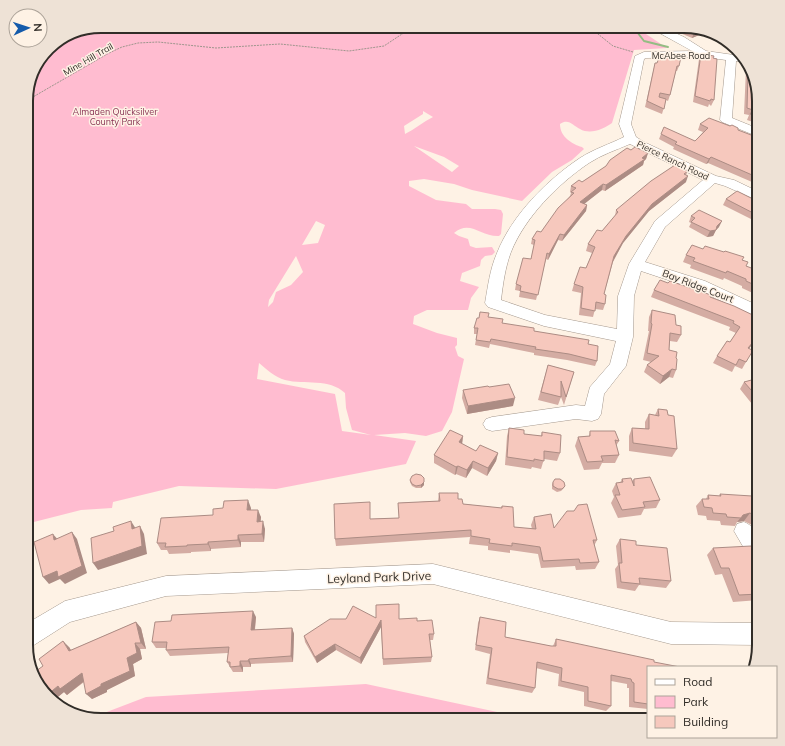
<svg xmlns="http://www.w3.org/2000/svg" width="785" height="746" font-family="Mulish,sans-serif">
	<style>
		.green { fill: #ffbcd0; fill-rule: evenodd }
		.lines { fill: none; stroke-linecap: round; stroke-linejoin: round }
		.stream { stroke: #94bd83; stroke-width: 2 }
		.minor-casing { stroke: #a5998e; stroke-width: 1 }
		.path { stroke: #9d958c; stroke-width: 1; stroke-dasharray: 2 1; stroke-linecap: butt }
		.minor { fill: #fff; fill-rule: evenodd }
		.wall { fill: #d4aca3 }
		.shaded-wall { fill: #ac8c84 }
		.building { fill: #f6c8bd; stroke: #ac8c84 }
		.labels { text-anchor: middle; dominant-baseline: central; stroke-width: 3; stroke-linejoin: round; paint-order: stroke }
		.far-street-label { font-size: 9px; fill: #312d28; stroke: #fef2e5 }
		.far-park-label { font-size: 9px; fill: #883354; stroke: #fef2e5 }
		.street-label { font-size: 10px; fill: #312d28; stroke: #fef2e5 }
		.near-street-label { font-size: 12px; fill: #312d28; stroke: #fef2e5 }
		.rim { fill: none; stroke: #312d28; stroke-width: 2 }
	</style>
	<rect width="100%" height="100%" fill="#fef2e5"/>
	<g class="green">
		<path d="M101,26h533l33,22 -33,2 -22,73c-8,6 -22,12 -32,6 -7,-3 -11,-11 -20,-5 0,13 12,20 22,23l2,2 -12,11 -20,12 -30,29 -50,-11 -18,-6 -30,-5 -15,2v5l27,14 30,4 6,5h23l6,1 2,4 -2,20 -2,2c-18,1 -29,-17 -45,-3l5,3 9,3 2,7 6,2 16,-1 3,5 -3,3 -7,1 -4,4 -1,6 -18,7 -2,8 19,6 -8,11 -3,12h-41l-13,6 -1,8 24,9 20,5v7l-2,2 3,9 6,3 -12,53 -10,19 -16,5 -21,-3 -31,2 42,6 -10,23 -130,25 -97,-3 -66,16 -1,6 -31,2 -55,14v-428l8,-28 17,-23zM423,111l10,6c-10,5 -18,12 -28,17l-1,-8 19,-12zM414,146l30,11 15,9 -7,6zM316,221l9,4 -7,18 -16,2zM296,256l7,16 -12,13 -15,7 -3,10 -5,5 1,-7zM259,363c7,6 16,14 26,17 20,5 44,-2 60,13l1,15 6,22 19,5 -29,-4 -7,-37 -78,-15z"/>
		<polygon points="366,684 535,720 101,720 91,718 146,697"/>
	</g>
	<g class="lines">
		<polyline class="stream" points="629,26 634,28 644,41 668,47"/>
		<g class="minor-casing">
			<g id="minor">
				<path d="M647,26h13l24,11 22,14 35,5 2,6 -7,-1 -4,57 27,11v8l-37,-15 -2,-2 6,-60 -22,-3 -58,1 -2,1 -13,65 5,13 8,5 72,34 18,4 25,12v9l-34,-15 -10,-3 -50,44 -20,35 60,19 54,25v12l-64,-29 -54,-18 -7,25 -1,41 -7,29 -22,28 -3,20 -3,5 -6,2 -16,-2 -84,12 -6,-2 -3,-5 3,-5 6,-2 84,-12 9,1 5,-19 20,-23 6,-23 -72,-15 -56,-19 -3,-4c3,-17 5,-34 12,-50 15,-38 50,-73 83,-95 14,-9 30,-14 44,-21l-5,-13 16,-68 9,-4 48,-1zM630,144l73,36 -48,41 -26,43 -11,32 -1,33 -72,-14 -44,-15c2,-16 4,-32 10,-48 14,-35 47,-68 78,-89 12,-8 27,-13 41,-19z"/>
				<path d="M744,522c18,7 15,26 15,43l-7,-3 -18,-31 3,-7z"/>
				<polygon points="433,564 671,622 759,623 759,645 671,644 433,584 166,596 70,622 34,645 26,648 26,624 65,601 166,576"/>
			</g>
		</g>
		<g class="path">
			<polyline points="588,26 613,46 633,52"/>
			<polyline points="26,101 109,53 122,47 138,43 158,42 216,48 280,44 349,51 384,46 402,34 416,29 418,26"/>
		</g>
		<use href="#minor" class="minor"/>
	</g>
	<g class="wall">
		<polygon points="682,28 704,33 692,38 680,33"/>
		<polygon points="663,54 679,66 677,71 676,71 670,95 668,101 666,100 662,114 645,107 655,63 657,63 659,58 662,58"/>
		<polygon points="701,54 714,100 711,106 709,104 708,107 693,102 699,59"/>
		<polygon points="746,69 759,96 759,124 747,120 749,115 744,114"/>
		<polygon points="700,124 738,130 759,138 759,185 708,163 706,164 673,149 674,147 659,139 661,134 695,141 703,132 698,130"/>
		<polygon points="631,150 648,153 646,159 644,161 643,165 605,191 602,190 584,204 587,205 586,211 562,241 558,240 548,260 546,259 536,300 519,297 520,291 515,290 516,284 531,259 534,245 531,244 532,239 541,232 570,196 571,193 570,192 571,186 582,182"/>
		<polygon points="688,171 686,175 686,182 649,211 623,243 613,262 604,294 605,304 603,310 595,309 593,317 579,315 581,293 572,291 574,284 586,268 592,253 586,251 588,244 602,231 615,216 616,210"/>
		<polygon points="726,199 759,202 759,223 723,205"/>
		<polygon points="691,216 719,227 716,230 713,236 707,237 689,227 691,223 689,222"/>
		<polygon points="703,249 742,260 746,266 759,271 759,296 742,288 742,286 724,278 723,280 690,268 691,265 683,262 686,255"/>
		<polygon points="668,283 710,297 759,322 759,336 749,348 746,362 742,369 735,366 732,372 713,363 717,356 730,342 736,333 729,330 730,327 651,297 654,290"/>
		<polygon points="652,310 676,325 681,335 677,342 670,341 669,350 676,358 676,370 673,378 669,377 660,384 644,372 647,365 651,362 643,360 649,331 648,331 649,317"/>
		<polygon points="489,317 502,323 588,344 597,361 595,366 567,360 534,355 534,353 490,344 489,348 475,345 477,334 474,334 474,328 479,318"/>
		<polygon points="548,365 574,372 564,405 561,397 558,405 538,400"/>
		<polygon points="759,378 759,413 755,411 756,409 740,389 744,382"/>
		<polygon points="489,387 513,406 467,414 462,398 463,390"/>
		<polygon points="658,409 668,415 677,449 672,457 629,451 629,436 632,428 645,429 645,422 649,414 655,415"/>
		<polygon points="509,428 524,434 541,436 542,432 560,453 557,461 544,459 541,469 532,467 531,469 505,465 507,436"/>
		<polygon points="590,431 619,441 616,446 619,455 615,463 602,463 599,469 584,470 575,446 578,437 589,436"/>
		<polygon points="463,436 462,444 476,451 498,453 496,461 487,476 472,468 466,478 456,474 455,475 434,463 434,455"/>
		<polygon points="622,479 632,481 634,479 660,500 656,508 644,509 641,515 618,518 611,503 614,497 612,491 616,483 620,483"/>
		<polygon points="410,480 424,485 421,488 416,488 412,486 410,482"/>
		<polygon points="553,482 565,486 564,488 561,491 557,492 552,489 552,484"/>
		<polygon points="439,493 458,499 463,504 501,508 502,506 514,527 532,529 531,525 534,517 554,528 597,540 594,546 599,562 595,569 576,570 575,566 541,568 538,554 510,550 510,553 488,550 488,546 469,544 470,537 336,546 335,539 370,519 399,518 398,503 438,501"/>
		<polygon points="720,494 758,518 752,525 744,521 737,522 735,526 721,525 720,521 707,520 706,516 698,515 696,506 702,499 706,499 708,495 719,496"/>
		<polygon points="223,508 251,508 251,510 261,517 260,522 265,529 264,542 241,542 241,547 211,549 211,551 191,552 191,553 169,554 167,550 161,550 157,543 213,515"/>
		<polygon points="620,539 636,545 671,581 666,588 639,585 635,591 617,588 615,569 618,565 616,546"/>
		<polygon points="713,548 759,557 759,600 733,602 722,574 715,575 707,555"/>
		<polygon points="256,617 255,630 292,628 294,634 293,662 251,664 251,667 243,667 243,672 233,672 227,662 228,653 170,656 166,650 166,648 156,648 152,642"/>
		<polygon points="480,617 505,637 551,646 553,646 556,639 648,667 648,709 629,707 629,688 627,688 627,684 611,681 611,706 606,711 584,706 584,692 558,686 559,674 536,668 535,688 532,693 486,684 490,654 475,650 478,623"/>
		<polygon points="346,619 399,619 417,621 434,634 433,640 430,640 432,657 431,662 383,665 381,627 361,664 336,650 317,663 305,642 304,636"/>
		<polygon points="136,622 141,628 146,649 140,649 142,659 133,664 135,676 107,690 107,692 92,699 84,682 67,695 64,692 53,701 48,698 69,647 71,650"/>
	</g>
	<g class="shaded-wall">
		<polygon points="699,31 704,33 692,38 694,33"/>
		<polygon points="648,153 646,159 644,161 643,165 605,191 606,185"/>
		<polygon points="711,157 708,163 706,164 709,159"/>
		<polygon points="688,176 686,182 649,211 623,243 612,263 614,256 626,236 652,204"/>
		<polygon points="603,184 602,190 579,208 580,202"/>
		<polygon points="587,205 586,211 562,241 564,235"/>
		<polygon points="722,221 719,227 716,230 713,236 707,237 710,231"/>
		<polygon points="560,234 558,240 548,260 549,254"/>
		<polygon points="759,335 759,336 744,355 748,348"/>
		<polygon points="672,369 669,377 660,384 663,376"/>
		<polygon points="515,398 513,406 467,414 468,406"/>
		<polygon points="463,436 462,444 459,442"/>
		<polygon points="498,453 496,461 487,476 488,468"/>
		<polygon points="473,461 472,468 466,478 467,470"/>
		<polygon points="458,466 456,474 455,475 456,467"/>
		<polygon points="424,482 424,485 421,488 421,485"/>
		<polygon points="248,500 251,508 250,517 247,510"/>
		<polygon points="258,510 261,517 260,529 257,522"/>
		<polygon points="750,513 744,521 737,522 743,515"/>
		<polygon points="131,521 136,529 132,529"/>
		<polygon points="263,521 265,529 264,542 262,534"/>
		<polygon points="140,526 144,534 147,554 98,570 93,563"/>
		<polygon points="72,532 77,539 87,573 65,584 60,579 49,584 43,577"/>
		<polygon points="53,534 59,541 54,540"/>
		<polygon points="238,535 241,542 241,547 238,540"/>
		<polygon points="208,542 211,549 211,551 208,544"/>
		<polygon points="253,611 256,617 254,636 251,630"/>
		<polygon points="381,620 381,627 361,664 360,658"/>
		<polygon points="136,622 141,628 146,649 141,643"/>
		<polygon points="292,628 294,634 293,662 291,656"/>
		<polygon points="63,641 69,647 75,657 69,651"/>
		<polygon points="135,643 140,649 142,659 133,664 135,676 107,690 107,692 92,699 86,694 101,684 127,658"/>
		<polygon points="335,644 336,650 317,663 315,657"/>
		<polygon points="249,659 251,664 251,667 248,661"/>
		<polygon points="240,661 243,667 243,672 240,666"/>
		<polygon points="82,673 88,678 67,695 64,692 53,701 48,698 47,695 58,686"/>
	</g>
	<g class="building">
		<polygon points="686,26 689,26 699,31 694,33 682,28"/>
		<polygon points="663,54 681,57 679,66 677,66 670,95 660,93 659,97 666,99 664,109 647,101 655,63 657,63 659,58 662,59"/>
		<polygon points="701,54 714,56 713,58 717,59 714,100 711,99 710,101 695,96"/>
		<polygon points="748,72 759,96 759,118 750,114 753,110 747,108"/>
		<polygon points="709,118 730,126 732,125 738,128 738,130 759,138 759,178 711,157 709,159 675,144 677,142 661,134 664,127 695,141 708,128 700,124"/>
		<polygon points="635,147 648,153 642,158 645,159 606,185 603,184 580,202 587,205 564,235 560,234 549,254 547,253 538,295 520,291 521,286 516,284 523,258 531,259 535,240 532,239 537,231 541,232 558,208 574,193 571,192 576,188 571,186 579,180 582,182 606,166 610,160 627,148 631,150"/>
		<polygon points="675,165 688,171 684,174 688,176 652,204 626,236 614,256 604,294 606,295 605,304 596,302 595,311 581,308 583,287 574,284 580,267 586,268 595,247 588,244 597,230 602,231 618,212 616,210 651,181"/>
		<polygon points="737,191 759,202 759,216 726,199"/>
		<polygon points="699,210 722,221 717,226 716,230 710,231 691,222 695,218 691,216"/>
		<polygon points="692,245 703,249 705,246 724,252 725,251 744,257 742,260 748,262 746,266 759,271 759,287 746,281 746,279 727,271 726,273 693,261 695,258 686,255"/>
		<polygon points="660,280 668,283 670,281 711,295 710,297 734,306 759,318 757,321 759,322 759,335 748,348 752,350 752,352 746,362 739,359 736,365 717,356 727,341 730,342 740,327 733,323 734,321 654,290"/>
		<polygon points="652,310 675,315 676,325 681,326 681,335 670,333 669,350 677,352 676,358 677,359 676,370 672,369 663,376 647,365 659,356 647,353 652,324 651,323"/>
		<polygon points="480,312 489,313 488,317 503,319 502,323 534,328 534,331 589,340 588,344 598,346 597,361 569,354 535,349 536,347 491,339 490,342 476,340 478,328 474,328 477,318 479,318"/>
		<polygon points="548,365 574,372 566,397 561,381 561,397 541,392"/>
		<polygon points="759,378 759,399 744,382"/>
		<polygon points="509,384 515,398 468,406 463,390 488,386 489,387"/>
		<polygon points="658,409 667,410 668,415 674,416 677,449 633,443 632,428 649,429 649,414 659,416"/>
		<polygon points="509,428 524,430 524,434 542,436 542,432 561,435 560,453 544,451 544,461 534,459 534,461 507,457"/>
		<polygon points="450,430 463,436 459,442 476,451 480,445 498,453 488,468 473,461 467,470 458,466 456,467 434,455"/>
		<polygon points="590,431 615,431 619,441 615,440 619,455 601,456 603,461 587,462 578,437 590,436"/>
		<polygon points="416,474 421,475 424,478 424,482 421,485 416,486 412,484 410,480 412,476"/>
		<polygon points="650,477 660,500 643,502 645,507 622,510 615,495 620,495 616,483 623,482 622,479 631,478 634,486 634,479"/>
		<polygon points="555,479 560,479 564,482 565,486 562,489 558,489 553,486 553,482"/>
		<polygon points="439,493 458,493 458,499 462,499 463,504 502,508 502,506 513,507 514,527 536,529 534,517 551,514 554,528 567,511 574,511 578,505 587,504 597,540 593,540 599,562 580,563 579,559 543,561 540,547 512,543 512,546 489,543 490,539 471,536 471,530 335,539 334,504 370,502 370,519 399,518 398,503 440,501"/>
		<polygon points="720,494 752,496 758,518 750,513 743,515 741,518 727,517 726,514 713,513 712,508 704,507 702,499 709,499 708,495 721,496"/>
		<polygon points="248,500 247,510 258,510 257,522 263,521 262,534 238,535 238,540 208,542 208,544 187,545 187,546 165,547 166,543 157,543 161,518 213,515 213,509 223,508 224,501"/>
		<polygon points="131,521 132,529 140,526 142,546 93,563 91,538 114,531 113,527"/>
		<polygon points="72,532 82,566 58,577 57,571 43,577 34,542 53,534 54,540"/>
		<polygon points="620,539 636,541 636,545 667,548 671,581 639,578 640,584 621,582 619,563 622,563"/>
		<polygon points="751,546 757,556 759,557 759,594 739,595 729,568 721,568 713,548"/>
		<polygon points="399,604 399,619 417,618 417,621 432,620 434,634 429,634 432,657 383,659 381,620 360,658 335,644 315,657 304,636 330,619 346,619 353,606 376,618 376,605"/>
		<polygon points="253,611 251,630 292,628 291,656 249,659 248,661 240,661 240,666 230,667 230,662 227,662 229,647 166,650 167,642 152,642 155,622 171,621 172,615"/>
		<polygon points="480,617 506,622 505,637 551,646 556,646 556,639 654,660 654,662 680,667 648,667 648,704 634,702 634,683 632,682 631,679 611,675 611,706 588,701 588,687 561,681 562,668 537,662 535,688 488,678 492,648 476,645"/>
		<polygon points="136,622 141,643 135,643 137,653 127,658 130,671 101,684 101,686 86,694 82,673 60,689 58,686 47,695 36,671 43,666 39,659 63,641 69,651"/>
	</g>
	<g class="labels">
		<g class="far-street-label">
			<text x="681" y="55">McAbee Road</text>
			<text transform="translate(88 59) rotate(-30)">Mine Hill Trail</text>
			<text transform="translate(673 160) rotate(26)">Pierce Ranch Road</text>
		</g>
		<g class="far-park-label">
			<text x="115" y="111">Almaden Quicksilver<tspan x="115" dy="10">County Park</tspan></text>
		</g>
		<g class="street-label">
			<text transform="translate(698 286) rotate(21)">Bay Ridge Court</text>
		</g>
		<g class="near-street-label">
			<text transform="translate(379 577) rotate(-2)">Leyland Park Drive</text>
		</g>
	</g>
	<path d="M0 0H785V746H0ZM101 33H684A68 68 0 0 1 752 101V645A68 68 0 0 1 684 713H101A68 68 0 0 1 33 645V101A68 68 0 0 1 101 33Z" fill="#eee2d6" fill-rule="evenodd"/>
	<path class="rim" d="M101 33H684A68 68 0 0 1 752 101V645A68 68 0 0 1 684 713H101A68 68 0 0 1 33 645V101A68 68 0 0 1 101 33Z"/>
	<rect x="647" y="666" width="130" height="72" fill="#fef2e5" stroke="#aca399"/>
	<rect x="655" y="679" width="20" height="6" fill="#ffffff" stroke="#aca399"/>
	<text x="683" y="686" font-size="12" fill="#312d28">Road</text>
	<rect x="655" y="696" width="20" height="12" fill="#ffbcd0" stroke="#aca399"/>
	<text x="683" y="706" font-size="12" fill="#312d28">Park</text>
	<rect x="655" y="716" width="20" height="12" fill="#f6c8bd" stroke="#aca399"/>
	<text x="683" y="726" font-size="12" fill="#312d28">Building</text>
	<g transform="translate(28 28) rotate(87)"><circle r="19" fill="#fef2e5" stroke="#aca399"/>
	<path d="M0-3L7 15L0 10L-7 15Z" fill="#155bab"/>
	<text y="-6" font-size="11" font-weight="bold" text-anchor="middle" fill="#312d28">N</text>
	</g>
</svg>
